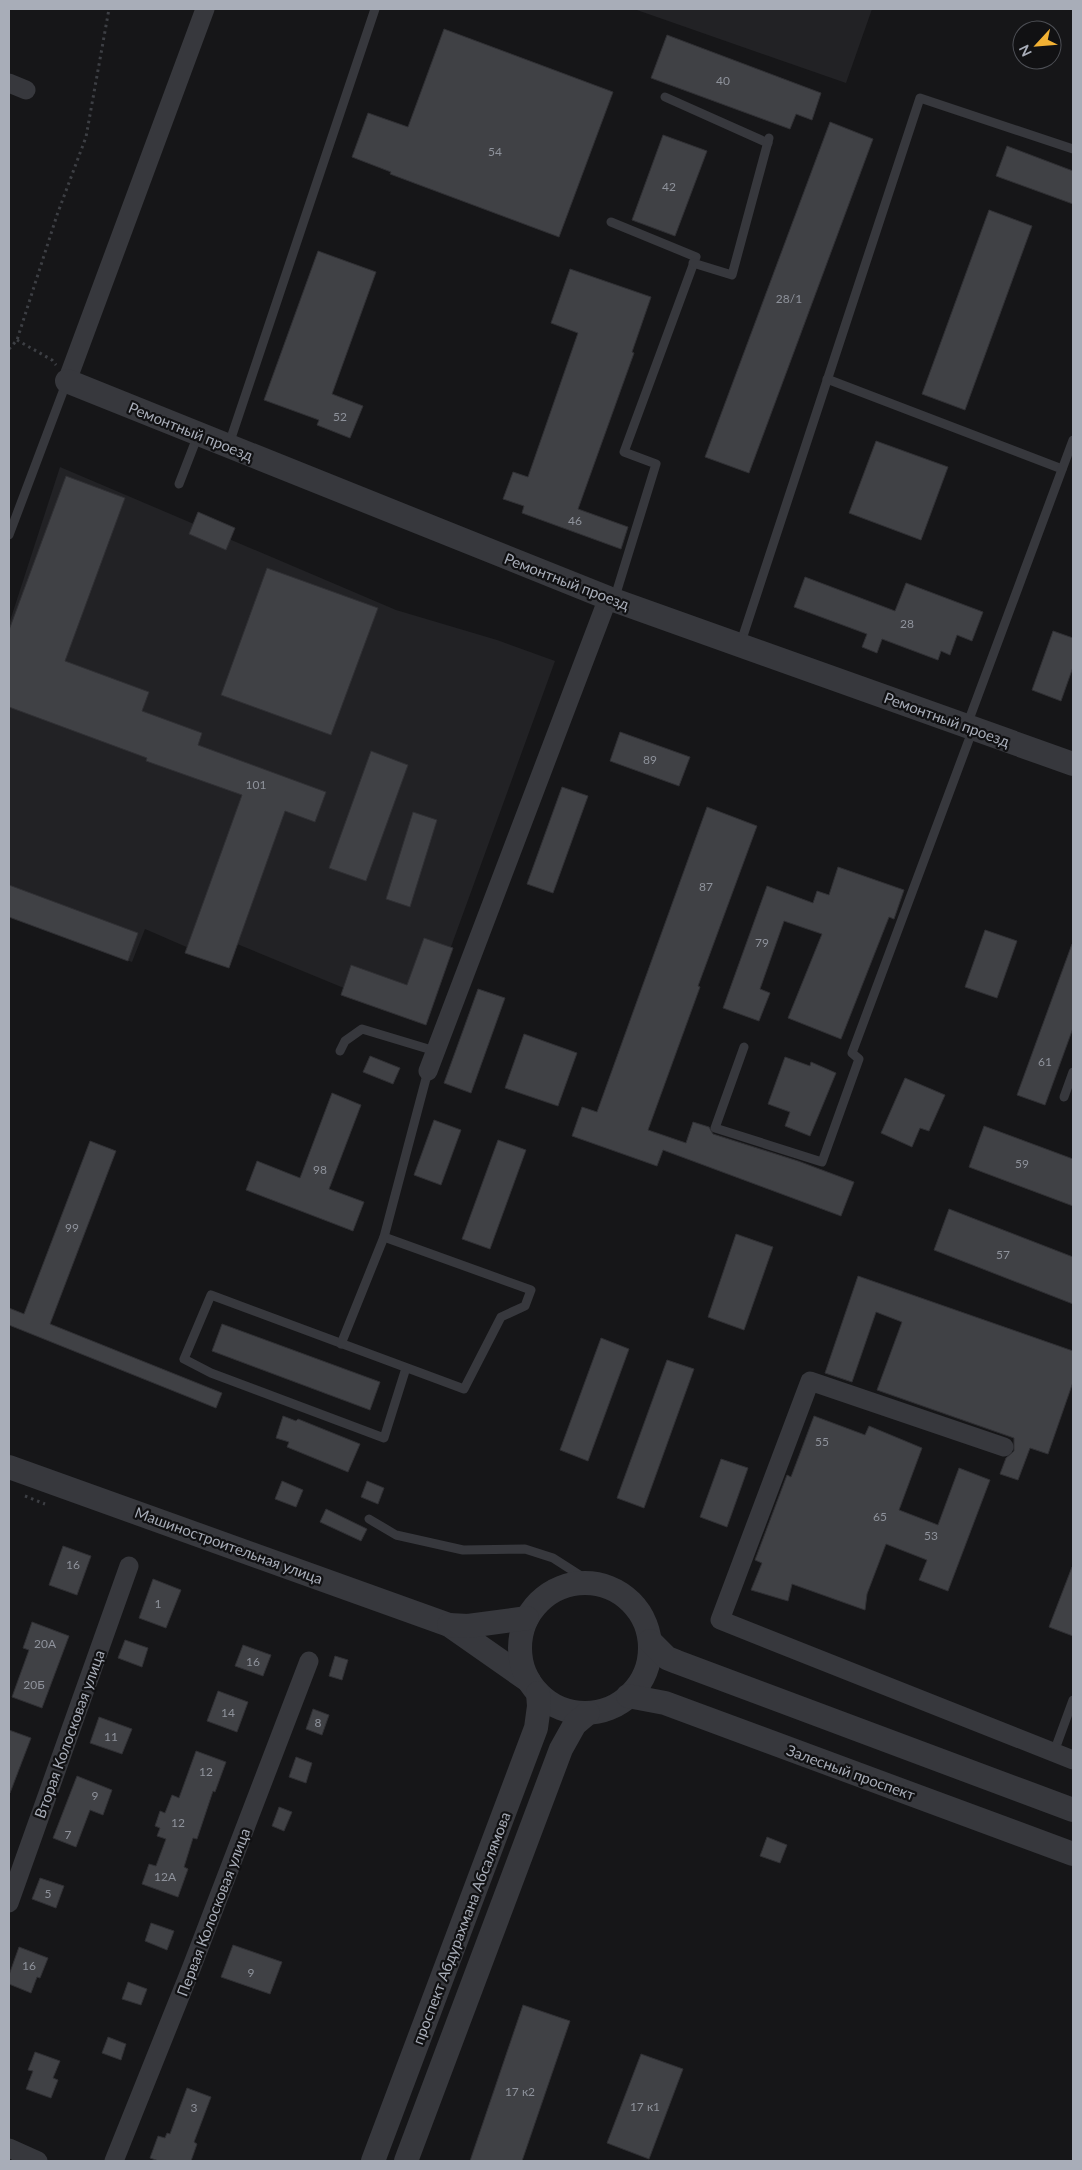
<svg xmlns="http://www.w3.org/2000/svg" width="1082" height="2170" font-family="Lato,sans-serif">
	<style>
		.built { fill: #222225 }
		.building { fill: #404145; stroke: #303034 }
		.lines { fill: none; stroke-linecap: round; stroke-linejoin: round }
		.path { stroke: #3d3f44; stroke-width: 3; stroke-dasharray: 2.5 4; stroke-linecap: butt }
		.service { stroke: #37383d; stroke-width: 9 }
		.minor { stroke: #37383d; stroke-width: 19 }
		.tertiary { stroke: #37383d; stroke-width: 24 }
		.labels { text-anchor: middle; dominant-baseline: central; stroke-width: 4.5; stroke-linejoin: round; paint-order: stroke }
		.number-label { font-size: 12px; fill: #8e929b }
		.street-label { font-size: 15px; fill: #a8adb8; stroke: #111113 }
	</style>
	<rect width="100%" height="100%" fill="#161618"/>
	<g class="built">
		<polygon points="634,9 872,9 846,83"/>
		<polygon points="60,467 396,610 497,640 555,661 424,1021 237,944 228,965 145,929 132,962 9,914 9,624"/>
	</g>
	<g class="building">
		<polygon points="444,29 613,92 559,237 390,174 391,172 352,157 368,113 408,127"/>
		<polygon points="667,35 821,93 812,120 796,114 790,129 651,78"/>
		<polygon points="830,122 873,139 749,473 705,457"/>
		<polygon points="663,135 707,151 675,236 632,220"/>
		<polygon points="1007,146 1073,171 1073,204 996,176"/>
		<polygon points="989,210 1032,226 965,410 922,394"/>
		<polygon points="318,251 376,272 332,394 363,406 350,438 317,425 319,420 264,400"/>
		<polygon points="570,269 651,297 632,352 634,353 578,509 628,527 621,549 522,513 524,506 503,499 513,472 528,477 578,333 551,323"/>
		<polygon points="876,441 948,467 921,540 849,513"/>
		<polygon points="66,476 125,498 65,661 149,692 142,711 202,733 198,745 326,792 315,822 285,811 229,968 185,953 242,795 146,761 147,758 9,707 9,630"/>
		<polygon points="198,512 235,528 226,550 189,534"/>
		<polygon points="267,568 378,608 331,735 221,695"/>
		<polygon points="805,577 895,611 906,583 983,612 972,641 957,635 950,655 941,651 938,660 882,639 877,653 862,647 867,634 794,607"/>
		<polygon points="1053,631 1073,638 1073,667 1061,701 1032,690"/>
		<polygon points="620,732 690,757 679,786 610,761"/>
		<polygon points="371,751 408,765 366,881 329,868"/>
		<polygon points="562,787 588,796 553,893 527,884"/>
		<polygon points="707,807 757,826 698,986 700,987 648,1130 686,1143 693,1122 709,1127 713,1134 798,1161 854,1182 841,1216 663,1150 657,1166 572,1136 582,1107 597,1112"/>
		<polygon points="413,812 437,820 410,907 386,899"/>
		<polygon points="838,867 904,890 894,919 889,917 841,1039 788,1018 822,934 784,921 760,989 770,993 759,1021 723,1008 767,886 813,903 817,891 829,895"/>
		<polygon points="9,885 138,933 128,961 9,917"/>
		<polygon points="985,930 1017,941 997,998 965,987"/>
		<polygon points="424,938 453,948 426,1025 341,995 351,965 407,985"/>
		<polygon points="1072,944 1073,945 1073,1028 1045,1105 1017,1095"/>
		<polygon points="478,989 505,998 471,1093 444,1083"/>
		<polygon points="524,1034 577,1053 558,1106 505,1088"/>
		<polygon points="370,1056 400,1068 393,1084 363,1072"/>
		<polygon points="785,1057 810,1066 811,1062 836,1073 810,1136 785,1126 790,1112 768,1104"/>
		<polygon points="905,1078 945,1095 929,1131 920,1128 912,1147 881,1133"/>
		<polygon points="332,1093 361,1105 329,1189 364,1202 353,1231 246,1190 257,1161 300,1178"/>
		<polygon points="434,1120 461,1130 441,1185 414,1175"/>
		<polygon points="984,1126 1073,1159 1073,1206 969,1167"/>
		<polygon points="498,1140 526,1150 490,1249 462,1239"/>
		<polygon points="90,1141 116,1151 50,1324 222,1393 216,1408 9,1325 9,1308 24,1314"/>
		<polygon points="949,1209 1073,1257 1073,1304 934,1250"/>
		<polygon points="736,1234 773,1247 744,1330 708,1317"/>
		<polygon points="858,1276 1073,1351 1073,1382 1048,1454 1030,1448 1018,1480 1000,1474 1006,1458 1014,1451 1014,1438 877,1390 902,1322 876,1312 852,1382 825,1373"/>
		<polygon points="222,1324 380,1382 370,1410 212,1351"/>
		<polygon points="601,1338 629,1349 588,1461 560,1450"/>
		<polygon points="667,1360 694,1369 644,1508 617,1498"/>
		<polygon points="283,1416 296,1421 298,1419 360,1444 348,1472 287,1447 289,1442 276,1438"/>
		<polygon points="814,1416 865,1435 869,1426 922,1448 899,1510 938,1525 959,1468 990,1480 948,1591 919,1580 927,1560 886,1544 867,1594 865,1610 792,1584 788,1601 751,1590 762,1563 755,1560 787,1475 791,1477"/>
		<polygon points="721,1459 748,1468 727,1527 700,1517"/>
		<polygon points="282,1481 303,1490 296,1507 275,1499"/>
		<polygon points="367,1481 384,1488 378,1504 361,1497"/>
		<polygon points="326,1509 367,1529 361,1541 320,1522"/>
		<polygon points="63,1546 91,1556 77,1595 49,1585"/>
		<polygon points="1072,1567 1073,1567 1073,1636 1049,1627"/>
		<polygon points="153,1579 181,1590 166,1628 139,1618"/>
		<polygon points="32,1622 69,1636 42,1708 12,1697 29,1650 23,1648"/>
		<polygon points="125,1640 148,1648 142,1667 118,1658"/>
		<polygon points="243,1645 271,1655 263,1676 235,1666"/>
		<polygon points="335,1656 348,1660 342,1680 329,1676"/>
		<polygon points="218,1691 248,1702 237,1732 207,1721"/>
		<polygon points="313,1709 329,1715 322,1735 306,1729"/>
		<polygon points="99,1717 132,1729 122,1754 90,1743"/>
		<polygon points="9,1730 31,1738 10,1793 9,1793"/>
		<polygon points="196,1751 226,1762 215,1792 213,1791 197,1839 193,1838 184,1867 188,1869 178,1897 142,1884 149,1864 156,1866 166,1839 157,1836 160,1828 155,1826 160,1811 165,1813 172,1795 179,1798"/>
		<polygon points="296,1757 312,1763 306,1783 289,1777"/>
		<polygon points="77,1776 112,1790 103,1815 90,1810 76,1847 53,1838"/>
		<polygon points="279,1807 292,1812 284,1831 272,1826"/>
		<polygon points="767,1837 787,1845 780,1863 760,1856"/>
		<polygon points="40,1878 64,1886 56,1908 32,1899"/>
		<polygon points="151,1923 174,1931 167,1950 145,1941"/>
		<polygon points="233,1945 282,1962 270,1994 221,1977"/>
		<polygon points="19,1947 48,1958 40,1978 37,1977 31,1993 9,1984 9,1975"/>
		<polygon points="128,1982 147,1989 141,2005 122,1999"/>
		<polygon points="523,2005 570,2021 522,2161 470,2161"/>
		<polygon points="108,2037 126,2044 121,2060 102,2053"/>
		<polygon points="35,2052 60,2061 53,2078 58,2080 51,2098 26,2089 33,2071 28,2070"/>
		<polygon points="641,2054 683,2069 649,2159 607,2143"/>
		<polygon points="187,2088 211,2097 194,2142 197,2144 191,2161 159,2161 150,2158 158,2136 165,2138 167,2133 170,2134"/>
	</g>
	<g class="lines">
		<g class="path">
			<polyline points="17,340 52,360 56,365"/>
			<polyline points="9,349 17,340 57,215 86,137 109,9"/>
			<polyline points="25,1496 45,1504"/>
		</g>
		<g class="service">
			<polyline points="665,97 768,143"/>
			<polyline points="611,222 696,257 624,452 656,464 614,600"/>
			<polyline points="693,263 732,275 769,138"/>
			<polyline points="827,379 1062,469"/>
			<polyline points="229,444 375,9"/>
			<polyline points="179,484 198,435"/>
			<polyline points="9,535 67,381"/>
			<polyline points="740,645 920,98 1073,149"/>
			<polyline points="967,725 1073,440"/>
			<polyline points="744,1047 715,1128 822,1162 859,1059 852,1053 973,729"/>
			<polyline points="340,1051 345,1041 362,1029 435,1051"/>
			<polyline points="1064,1097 1073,1072"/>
			<polyline points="384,1237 531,1290 525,1306 501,1317 464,1389 211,1295 184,1359 211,1373 384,1438 406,1368"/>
			<polyline points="341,1344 384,1237 428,1071"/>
			<polyline points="369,1519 396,1535 463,1550 525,1549 553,1558 592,1583"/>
			<polyline points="1054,1752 1073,1700"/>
		</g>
		<g class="minor">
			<polyline points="9,83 26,90"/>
			<polyline points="67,381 205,9"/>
			<polyline points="428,1071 608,598"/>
			<polyline points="1004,1447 810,1381 720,1620 1073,1760"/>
			<polyline points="9,1903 129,1566"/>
			<polyline points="9,2148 38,2161"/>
			<polyline points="114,2161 191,1969 309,1661"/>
		</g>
		<g class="tertiary">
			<polyline points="67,381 608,598 1073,764"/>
			<polyline points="9,1467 449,1625 529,1681"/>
			<circle cx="585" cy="1648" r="65"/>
			<polyline points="449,1625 468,1626 527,1618"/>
			<polyline points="650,1641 667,1658 677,1662 1073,1810"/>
			<polyline points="628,1696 665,1703 1073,1854"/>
			<polyline points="373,2161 536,1728 539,1706 538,1693"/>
			<polyline points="406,2161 561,1749 575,1724 588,1713"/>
		</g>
	</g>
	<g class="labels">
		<g class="number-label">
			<text x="723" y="80">40</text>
			<text x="495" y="151">54</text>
			<text x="669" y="186">42</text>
			<text x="789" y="298">28/1</text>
			<text x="340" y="416">52</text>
			<text x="575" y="520">46</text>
			<text x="907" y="623">28</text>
			<text x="650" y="759">89</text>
			<text x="256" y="784">101</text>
			<text x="706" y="886">87</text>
			<text x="762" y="942">79</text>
			<text x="1045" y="1061">61</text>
			<text x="1022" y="1163">59</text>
			<text x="320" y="1169">98</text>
			<text x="72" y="1227">99</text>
			<text x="1003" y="1254">57</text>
			<text x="822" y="1441">55</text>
			<text x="880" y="1516">65</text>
			<text x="931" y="1535">53</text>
			<text x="73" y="1564">16</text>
			<text x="158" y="1603">1</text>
			<text x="45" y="1643">20А</text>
			<text x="253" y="1661">16</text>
			<text x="34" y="1684">20Б</text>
			<text x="228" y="1712">14</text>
			<text x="318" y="1722">8</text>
			<text x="111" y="1736">11</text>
			<text x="206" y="1771">12</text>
			<text x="95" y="1795">9</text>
			<text x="178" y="1822">12</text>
			<text x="68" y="1834">7</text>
			<text x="165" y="1876">12А</text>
			<text x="48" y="1893">5</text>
			<text x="29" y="1965">16</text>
			<text x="251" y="1972">9</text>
			<text x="520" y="2091">17 к2</text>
			<text x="645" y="2106">17 к1</text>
			<text x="194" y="2107">3</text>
		</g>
		<g class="street-label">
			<text transform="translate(191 431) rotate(22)">Ремонтный проезд</text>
			<text transform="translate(567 581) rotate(21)">Ремонтный проезд</text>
			<text transform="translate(947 719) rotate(20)">Ремонтный проезд</text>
			<text transform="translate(229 1545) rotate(20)">Машиностроительная улица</text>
			<text transform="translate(69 1734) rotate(-70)">Вторая Колосковая улица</text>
			<text transform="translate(851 1772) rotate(20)">Залесный проспект</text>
			<text transform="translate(213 1912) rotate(-69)">Первая Колосковая улица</text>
			<text transform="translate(461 1928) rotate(-69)">проспект Абдурахмана Абсалямова</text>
		</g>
	</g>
	<rect width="1082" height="2170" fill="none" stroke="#a8adb8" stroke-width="20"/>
	<g transform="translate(1037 45) rotate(244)"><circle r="24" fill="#111113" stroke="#4d4f55"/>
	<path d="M0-4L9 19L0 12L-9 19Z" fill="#f2b134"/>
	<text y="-8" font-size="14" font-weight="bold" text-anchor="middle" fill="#a8adb8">N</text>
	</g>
</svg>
